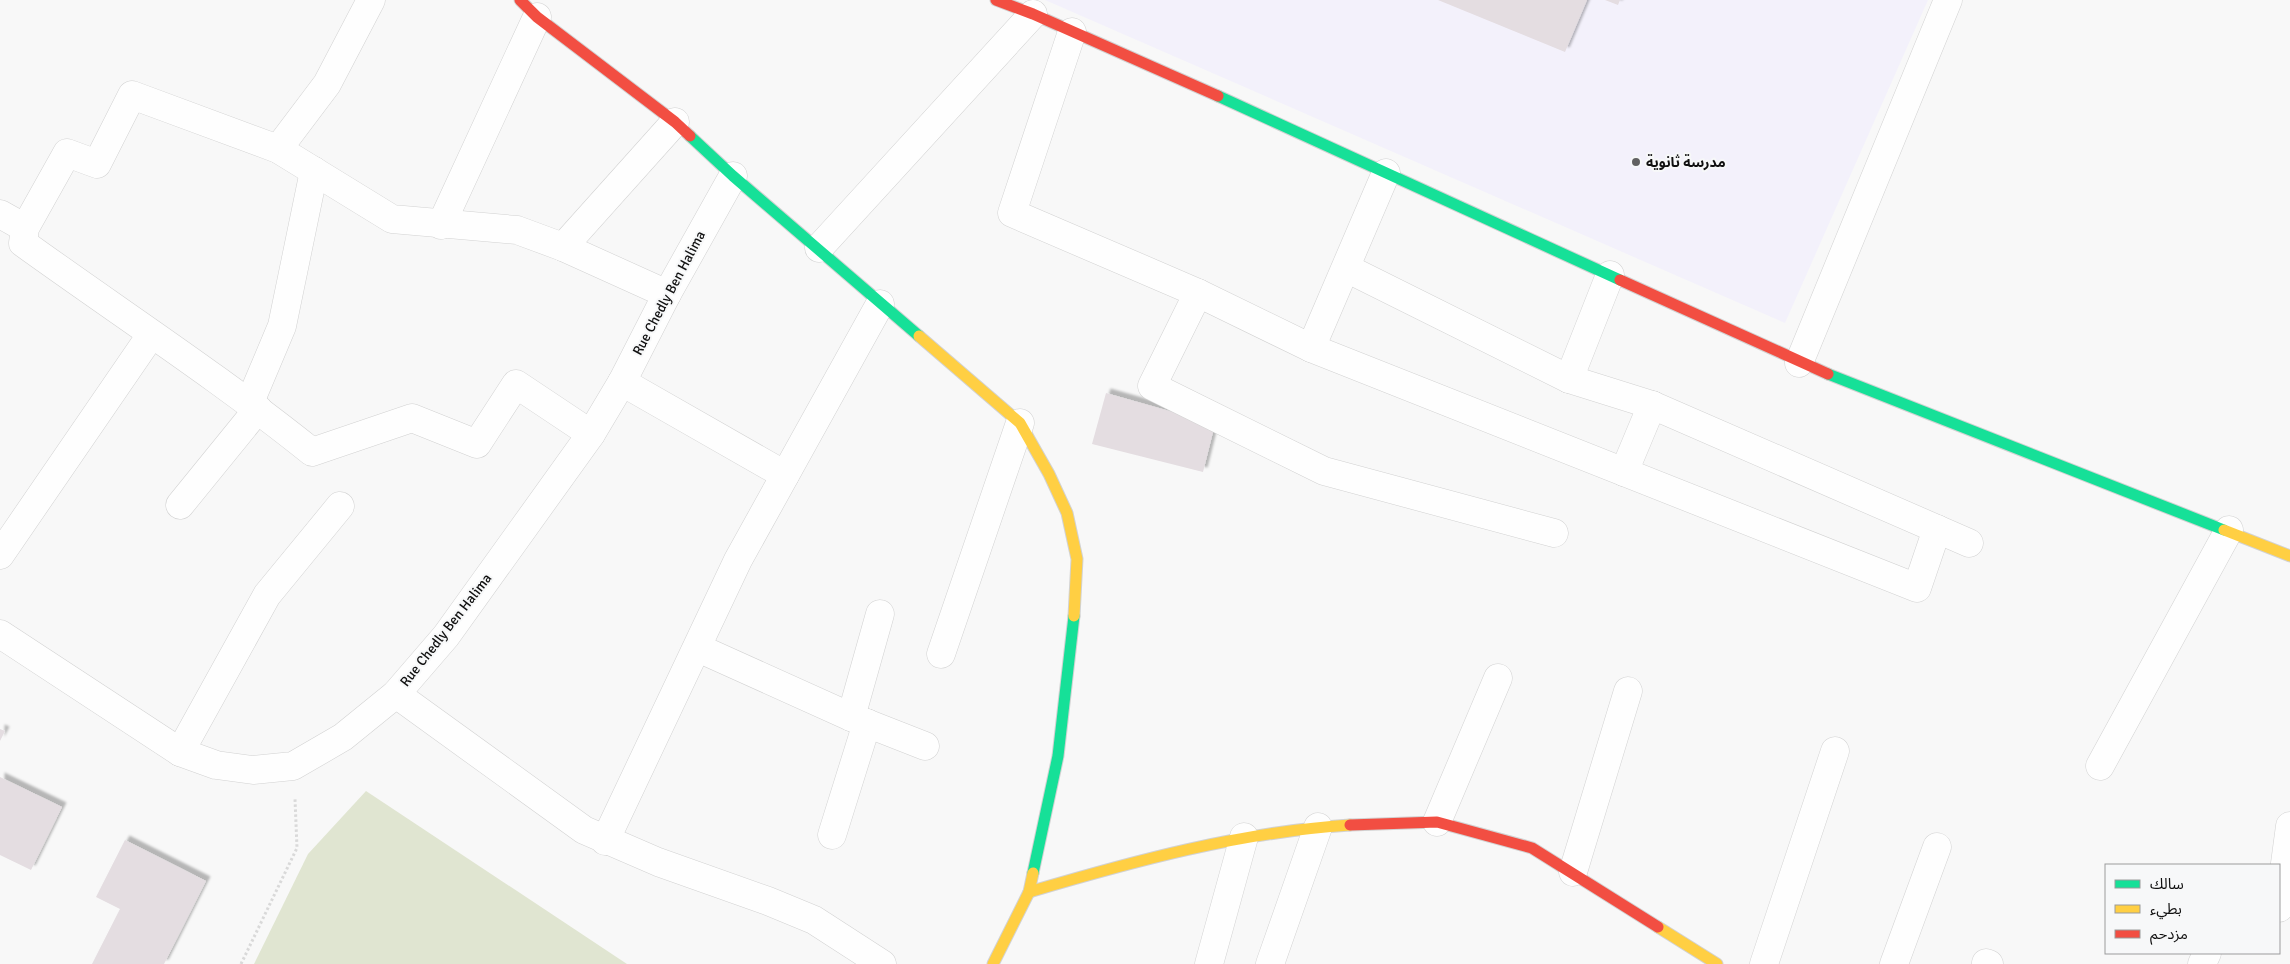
<svg xmlns="http://www.w3.org/2000/svg" width="2290" height="964" font-family="Signika,'Noto Sans Arabic',sans-serif">
	<style>
		.education { fill: #f3f1fb }
		.green { fill: #e0e5d1 }
		.building { fill: #e4dde1; filter: url(#shadow) }
		.lines { fill: none; stroke-linecap: round; stroke-linejoin: round }
		.street-casing { stroke: #d2d2d2; stroke-width: 29 }
		.fast-casing { stroke: #d2d2d2; stroke-width: 13 }
		.slow-casing { stroke: #d2d2d2; stroke-width: 13 }
		.jam-casing { stroke: #d2d2d2; stroke-width: 13 }
		.path { stroke: #d9d9d9; stroke-width: 3; stroke-dasharray: 2.5 2.5; stroke-linecap: butt }
		.street { stroke: #fefefe; stroke-width: 28 }
		.fast { stroke: #16e098; stroke-width: 11 }
		.slow { stroke: #ffcf43; stroke-width: 11 }
		.jam { stroke: #f24e42; stroke-width: 11 }
		.poi-dot { fill: #616161; stroke: #f7f8f9; stroke-width: 2 }
		.labels { text-anchor: middle; dominant-baseline: central; stroke-width: 4; stroke-linejoin: round; paint-order: stroke }
		.poi-label { font-size: 14px; font-weight: bold; fill: #101010; stroke: #f7f8f9; text-anchor: start }
		.street-label { font-size: 14px; fill: #101010; stroke: #f7f8f9 }
	</style>
	<defs>
		<filter id="shadow"><feDropShadow dx="4.5" dy="-4.5" stdDeviation="1" flood-color="#0004"/></filter>
	</defs>
	<rect width="100%" height="100%" fill="#f8f8f8"/>
	<polygon class="education" points="1045,0 1928,0 1785,323"/>
	<polygon class="green" points="366,791 627,964 254,964 308,854"/>
	<g class="building">
		<polygon points="1438,0 1587,0 1565,52"/>
		<polygon points="1605,0 1620,0 1618,5"/>
		<polygon points="1106,393 1215,424 1203,472 1092,444"/>
		<polygon points="0,729 5,731 0,741"/>
		<polygon points="0,777 62,807 31,870 0,855"/>
		<polygon points="125,840 206,881 164,964 92,964 120,909 96,897"/>
	</g>
	<g class="lines">
		<g class="street-casing">
			<g id="street">
				<polyline points="1072,32 1012,213 1198,293 1311,348 1917,588 1937,529"/>
				<polyline points="278,149 327,84 371,0"/>
				<polyline points="0,214 25,228"/>
				<polyline points="441,225 537,17"/>
				<polyline points="563,247 675,122"/>
				<polyline points="819,248 1033,14"/>
				<polyline points="1346,268 1569,379 1652,405 1969,543"/>
				<polyline points="1198,293 1152,386 1324,471 1554,533"/>
				<polyline points="1311,348 1386,173"/>
				<polyline points="1799,363 1948,0"/>
				<polyline points="1569,379 1610,275"/>
				<polyline points="622,382 785,475"/>
				<polyline points="250,402 282,326 314,171"/>
				<path d="M591,434l-75,-50 -39,60 -65,-26 -100,34c-92,-74 -192,-139 -289,-209l2,-15 42,-75 30,11 35,-69 146,54 114,70 125,11 46,17 104,47"/>
				<polyline points="1624,472 1652,405"/>
				<polyline points="180,505 258,409"/>
				<polyline points="0,555 151,335"/>
				<polyline points="0,634 180,752 216,765 253,770 293,766 343,737 396,694 446,636 591,434 622,382 667,294 733,176"/>
				<polyline points="698,648 851,717 925,746"/>
				<polyline points="941,654 1020,423"/>
				<polyline points="396,694 584,830 658,862 768,901 814,920 882,964"/>
				<polyline points="851,717 880,614"/>
				<polyline points="180,752 267,595 340,506"/>
				<polyline points="2100,766 2229,530"/>
				<polyline points="1437,822 1498,678"/>
				<polyline points="832,835 867,723"/>
				<polyline points="605,841 738,560 880,304"/>
				<polyline points="1573,872 1628,691"/>
				<polyline points="2279,908 2290,826"/>
				<polyline points="1986,963 1989,964"/>
				<polyline points="1209,964 1244,837"/>
				<polyline points="1270,964 1318,827"/>
				<polyline points="1764,964 1835,751"/>
				<polyline points="1894,964 1937,847"/>
				<polyline points="2202,964 2207,953"/>
			</g>
		</g>
		<g class="fast-casing">
			<g id="fast">
				<polyline points="1218,96 1620,280"/>
				<polyline points="690,136 733,176 919,336"/>
				<polyline points="1828,374 2224,530"/>
				<polyline points="1033,873 1058,756 1074,616"/>
			</g>
		</g>
		<g class="slow-casing">
			<g id="slow">
				<polyline points="919,336 1020,423 1049,474 1067,513 1077,559 1074,616"/>
				<polyline points="2224,530 2290,556"/>
				<path d="M1029,892c105,-31 211,-60 321,-67"/>
				<polyline points="1658,927 1717,964"/>
				<polyline points="993,964 1029,892 1033,873"/>
			</g>
		</g>
		<g class="jam-casing">
			<g id="jam">
				<polyline points="520,0 537,17 675,122 690,136"/>
				<polyline points="996,0 1033,14 1218,96"/>
				<polyline points="1620,280 1828,374"/>
				<polyline points="1350,825 1437,822 1532,848 1658,927"/>
			</g>
		</g>
		<polyline class="path" points="241,964 297,848 295,799"/>
		<use href="#street" class="street"/>
		<use href="#fast" class="fast"/>
		<use href="#slow" class="slow"/>
		<use href="#jam" class="jam"/>
	</g>
	<circle class="poi-dot" cx="1636" cy="162" r="5"/>
	<g class="labels">
		<g class="poi-label">
			<text x="1646" y="162">مدرسة ثانوية</text>
		</g>
		<g class="street-label">
			<text transform="translate(669 293) rotate(-62)">Rue Chedly Ben Halima</text>
			<text transform="translate(446 630) rotate(-52)">Rue Chedly Ben Halima</text>
		</g>
	</g>
	<rect x="2105" y="864" width="175" height="90" fill="#f7f8f9" stroke="#9b9b9c"/>
	<rect x="2115" y="880" width="25" height="8" fill="#16e098" stroke="#9b9b9c"/>
	<text x="2150" y="889" font-size="15" fill="#101010">سالك</text>
	<rect x="2115" y="905" width="25" height="8" fill="#ffcf43" stroke="#9b9b9c"/>
	<text x="2150" y="914" font-size="15" fill="#101010">بطيء</text>
	<rect x="2115" y="930" width="25" height="8" fill="#f24e42" stroke="#9b9b9c"/>
	<text x="2150" y="939" font-size="15" fill="#101010">مزدحم</text>
</svg>
